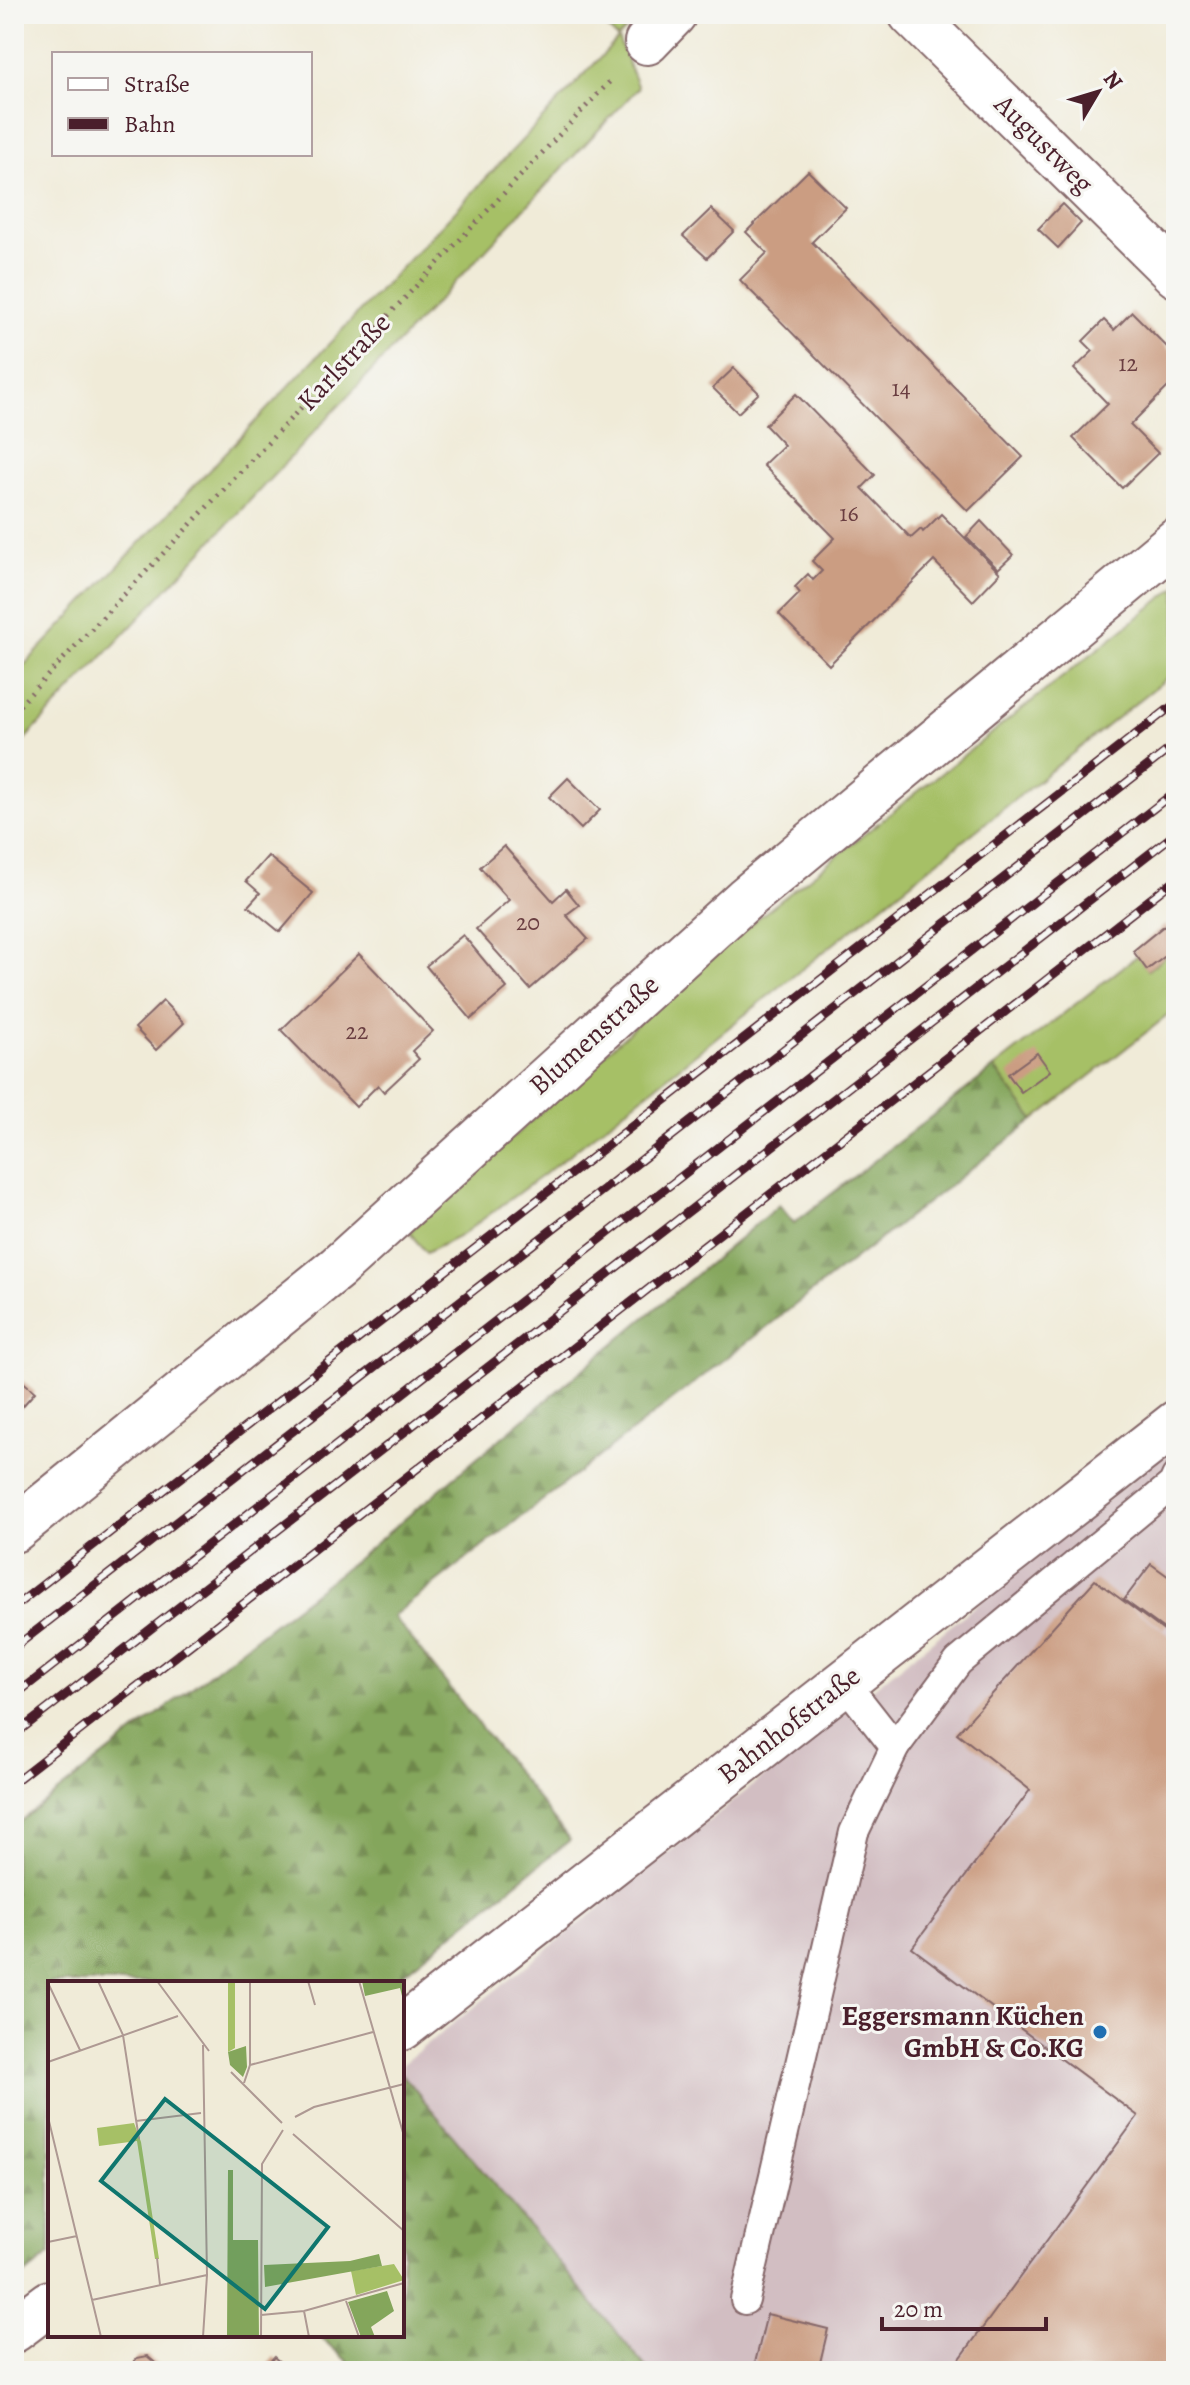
<svg xmlns="http://www.w3.org/2000/svg" width="1190" height="2385" font-family="Alegreya,serif">
	<style>
		.industrial { fill: #d2bec2 }
		.grass { fill: #a6c066; stroke: #787048; stroke-width: 2 }
		.forest { fill: url(#forest-firs); stroke: #676243; stroke-width: 2 }
		.building { fill: #cb9d82 }
		.lines { fill: none; stroke-linecap: round; stroke-linejoin: round }
		.lane-casing { stroke: #846668; stroke-width: 32 }
		.street-casing { stroke: #846668; stroke-width: 48 }
		.path { stroke: #846668; stroke-width: 5; stroke-dasharray: 2 6; stroke-linecap: butt }
		.lane { stroke: #fff; stroke-width: 28 }
		.street { stroke: #fff; stroke-width: 44 }
		.rail-casing { stroke: #4a1f2b; stroke-width: 9 }
		.rail { stroke: #f6f6f2; stroke-width: 6; stroke-dasharray: 18; stroke-linecap: butt }
		.poi-dot { fill: #1f6fb2; stroke: #f6f6f2; stroke-width: 3 }
		.labels { text-anchor: middle; dominant-baseline: central; stroke-width: 6; stroke-linejoin: round; paint-order: stroke }
		.number-label { font-size: 24px; fill: #6a3e41 }
		.street-label { font-size: 28px; fill: #4a1f2b; stroke: #f6f6f2 }
		.poi-label { font-size: 28px; font-weight: bold; fill: #4a1f2b; stroke: #f6f6f2; text-anchor: end }
		.inset-road { fill: none; stroke: #ae9993; stroke-width: 2 }
		.view { fill: #0f766e; fill-opacity: 0.15; stroke: #0f766e; stroke-width: 4 }
		.inset-edge { fill: none; stroke: #4a1f2b; stroke-width: 4 }
	</style>
	<defs>
		<pattern id="forest-firs" width="22" height="20" patternUnits="userSpaceOnUse" patternTransform="scale(2)"><rect width="22" height="20" fill="#84a65b"/><path d="M5 1l3.5 6h-7zM16 11l3.5 6h-7z" fill="#6e874b"/></pattern>
	</defs>
	<rect width="100%" height="100%" fill="#f6f6f2"/>
	<filter id="ink" filterUnits="userSpaceOnUse"><feTurbulence type="fractalNoise" baseFrequency=".0125" numOctaves="2"/><feDisplacementMap in="SourceGraphic" scale="16" xChannelSelector="R" yChannelSelector="G"/><feConvolveMatrix kernelMatrix="1 2 1 2 8 2 1 2 1" color-interpolation-filters="sRGB"/></filter>
	<filter id="wash" filterUnits="userSpaceOnUse"><feTurbulence type="fractalNoise" baseFrequency=".006" numOctaves="4" result="noise"/><feDisplacementMap in="SourceGraphic" scale="32" xChannelSelector="R" yChannelSelector="G"/><feGaussianBlur stdDeviation="1.8" result="paint"/><feColorMatrix in="noise" values="0 0 0 0 0 0 0 0 0 0 0 0 0 0 0 0 0 1.4 0 .05"/><feComposite in="paint" operator="in"/></filter>
	<g filter="url(#wash)">
		<rect width="100%" height="100%" fill="#f0ebd8"/>
		<polygon class="industrial" points="1176,1444 1176,2371 358,2371 318,2335 402,2335 402,2064 648,1870"/>
		<g class="grass">
			<polygon points="593,14 641,14 618,38 638,88 14,751 14,676 618,39"/>
			<polygon points="1176,587 1176,671 555,1166 460,1236 426,1253 409,1232 723,946"/>
			<polygon points="1176,948 1176,1009 1034,1120 994,1068 1137,956 1148,970"/>
		</g>
		<g class="forest">
			<polygon points="994,1068 1034,1120 393,1616 570,1840 391,1983 50,1983 50,2255 14,2284 14,1826 352,1563 779,1205 794,1223"/>
			<polygon points="402,2074 408,2081 649,2371 358,2371 318,2335 402,2335"/>
		</g>
		<g id="blocks">
			<g class="building">
				<polygon points="808,171 846,208 812,242 1023,457 968,511 740,280 767,253 746,232"/>
				<polygon points="1062,204 1081,223 1058,248 1038,229"/>
				<polygon points="711,209 734,231 707,258 683,236"/>
				<polygon points="1132,312 1176,356 1176,379 1130,425 1158,453 1122,488 1073,438 1108,404 1074,369 1093,351 1083,341 1104,320 1114,330"/>
				<polygon points="734,368 759,393 738,413 713,388"/>
				<polygon points="796,394 875,475 862,488 911,538 921,529 923,532 941,514 1000,573 973,601 934,561 829,665 779,614 800,593 795,587 808,574 813,580 822,571 812,561 835,538 763,465 784,445 765,425"/>
				<polygon points="981,521 1013,555 998,569 966,537"/>
				<polygon points="568,778 600,810 581,829 549,797"/>
				<polygon points="504,846 553,901 566,889 579,905 566,915 588,939 530,989 476,929 509,900 480,867"/>
				<polygon points="268,856 313,893 280,932 248,906 260,893 246,881"/>
				<polygon points="1165,925 1176,939 1176,948 1147,970 1133,951"/>
				<polygon points="463,935 507,988 471,1019 426,966"/>
				<polygon points="359,954 433,1031 412,1051 419,1059 384,1092 378,1085 356,1107 281,1030"/>
				<polygon points="163,1001 184,1023 156,1050 135,1028"/>
				<polygon points="1037,1053 1050,1071 1021,1092 1008,1074"/>
				<polygon points="14,1374 35,1392 14,1416"/>
				<polygon points="1151,1564 1176,1582 1176,1612 1164,1629 1124,1600"/>
				<polygon points="1095,1580 1176,1640 1176,2371 951,2371 1138,2116 912,1948 1030,1790 957,1733"/>
				<polygon points="767,2314 828,2329 818,2371 753,2371"/>
				<polygon points="147,2356 165,2371 126,2371 137,2358"/>
				<polygon points="274,2357 290,2371 262,2371"/>
			</g>
		</g>
	</g>
	<g filter="url(#ink)">
		<use href="#blocks" fill-opacity="0" stroke="#846668" stroke-width="2"/>
		<g class="lines">
			<g class="lane-casing">
				<g id="lane">
					<polyline points="844,1682 895,1747"/>
					<polyline points="745,2300 854,1832 895,1747 958,1662 1173,1484 1176,1477"/>
				</g>
			</g>
			<g class="street-casing">
				<g id="street">
					<polyline points="911,14 1176,275"/>
					<polyline points="647,42 674,14"/>
					<polyline points="14,1530 337,1268 745,899 1176,541"/>
					<polyline points="402,2028 1176,1423"/>
					<polyline points="14,2330 50,2303"/>
				</g>
			</g>
			<polyline class="path" points="14,711 613,78"/>
			<use href="#lane" class="lane"/>
			<use href="#street" class="street"/>
			<g class="rail-casing">
				<g id="rail">
					<polyline points="14,1607 1176,703"/>
					<polyline points="14,1648 1176,744"/>
					<polyline points="14,1696 1176,791"/>
					<polyline points="14,1735 1176,833"/>
					<polyline points="14,1782 1176,879"/>
				</g>
			</g>
			<use href="#rail" class="rail"/>
		</g>
	</g>
	<circle class="poi-dot" cx="1100" cy="2032" r="8"/>
	<g class="labels">
		<g class="number-label">
			<text x="1128" y="363">12</text>
			<text x="901" y="388">14</text>
			<text x="849" y="513">16</text>
			<text x="528" y="922">20</text>
			<text x="357" y="1031">22</text>
		</g>
		<g class="street-label">
			<text transform="translate(1044 144) rotate(45)">Augustweg</text>
			<text transform="translate(344 362) rotate(-47)">Karlstraße</text>
			<text transform="translate(594 1035) rotate(-42)">Blumenstraße</text>
			<text transform="translate(789 1725) rotate(-38)">Bahnhofstraße</text>
		</g>
		<g class="poi-label">
			<text x="1084" y="2016">Eggersmann Küchen<tspan x="1084" dy="32">GmbH &amp; Co.KG</tspan></text>
		</g>
	</g>
	<g transform="translate(48 1981)">
		<rect width="356" height="356" fill="#f0ebd8"/>
		<path d="M180,0h7v67l-7,4zM86,142l7,19 18,117h-4l-18,-118 -38,5 -2,-18zM346,283l10,16 -48,15 -5,-24z" fill="#a6c066"/>
		<path d="M314,0h42v23l-4,-16 -35,8zM198,65l1,21 -4,10 -13,-12 -2,-13zM180,189h5v70h25l1,97h-32zM331,273l3,12 -117,21 -1,-22 86,-4zM339,310l7,20 -23,16 4,10h-14l-13,-35z" fill="#84a65b"/>
		<path class="inset-road" d="M50,0l25,54 16,104M109,0l52,70M260,0l7,24M311,0l45,155M0,2l32,67M0,81l130,-46M202,84l123,-33M183,91l51,51M196,102l6,-18v-84M0,136l53,220M247,136l19,-10 90,-23M88,140l65,-8M245,153l111,97M0,261l29,-6M109,277l3,27M44,319l115,-25M298,320l13,36M256,330l5,26M213,334l43,-4 100,-28M155,356l4,-62 -4,-230M213,356l1,-173 21,-34"/>
		<path class="view" d="M117,118l163,128 -63,82 -164,-128z"/>
		<rect width="356" height="356" class="inset-edge"/>
	</g>
	<rect width="1190" height="2385" fill="none" stroke="#f6f6f2" stroke-width="48"/>
	<rect x="52" y="52" width="260" height="104" fill="#f6f6f2" stroke="#b1a0a2" stroke-width="2"/>
	<rect x="68" y="78" width="40" height="12" fill="#ffffff" stroke="#b1a0a2" stroke-width="2"/>
	<text x="124" y="92" font-size="24" fill="#4a1f2b">Straße</text>
	<rect x="68" y="118" width="40" height="12" fill="#4a1f2b" stroke="#b1a0a2" stroke-width="2"/>
	<text x="124" y="132" font-size="24" fill="#4a1f2b">Bahn</text>
	<g transform="translate(1098 92) rotate(52)" stroke="#f6f6f2" stroke-width="6" paint-order="stroke">
	<path d="M0-6L14 30L0 20L-14 30Z" fill="#4a1f2b"/>
	<text y="-12" font-size="22" font-weight="bold" text-anchor="middle" fill="#4a1f2b">N</text>
	</g>
	<path d="M882 2317v12h164v-12" fill="none" stroke="#4a1f2b" stroke-width="4"/>
	<text x="894" y="2317" font-size="24" fill="#4a1f2b" stroke="#f6f6f2" stroke-width="6" paint-order="stroke">20 m</text>
</svg>
